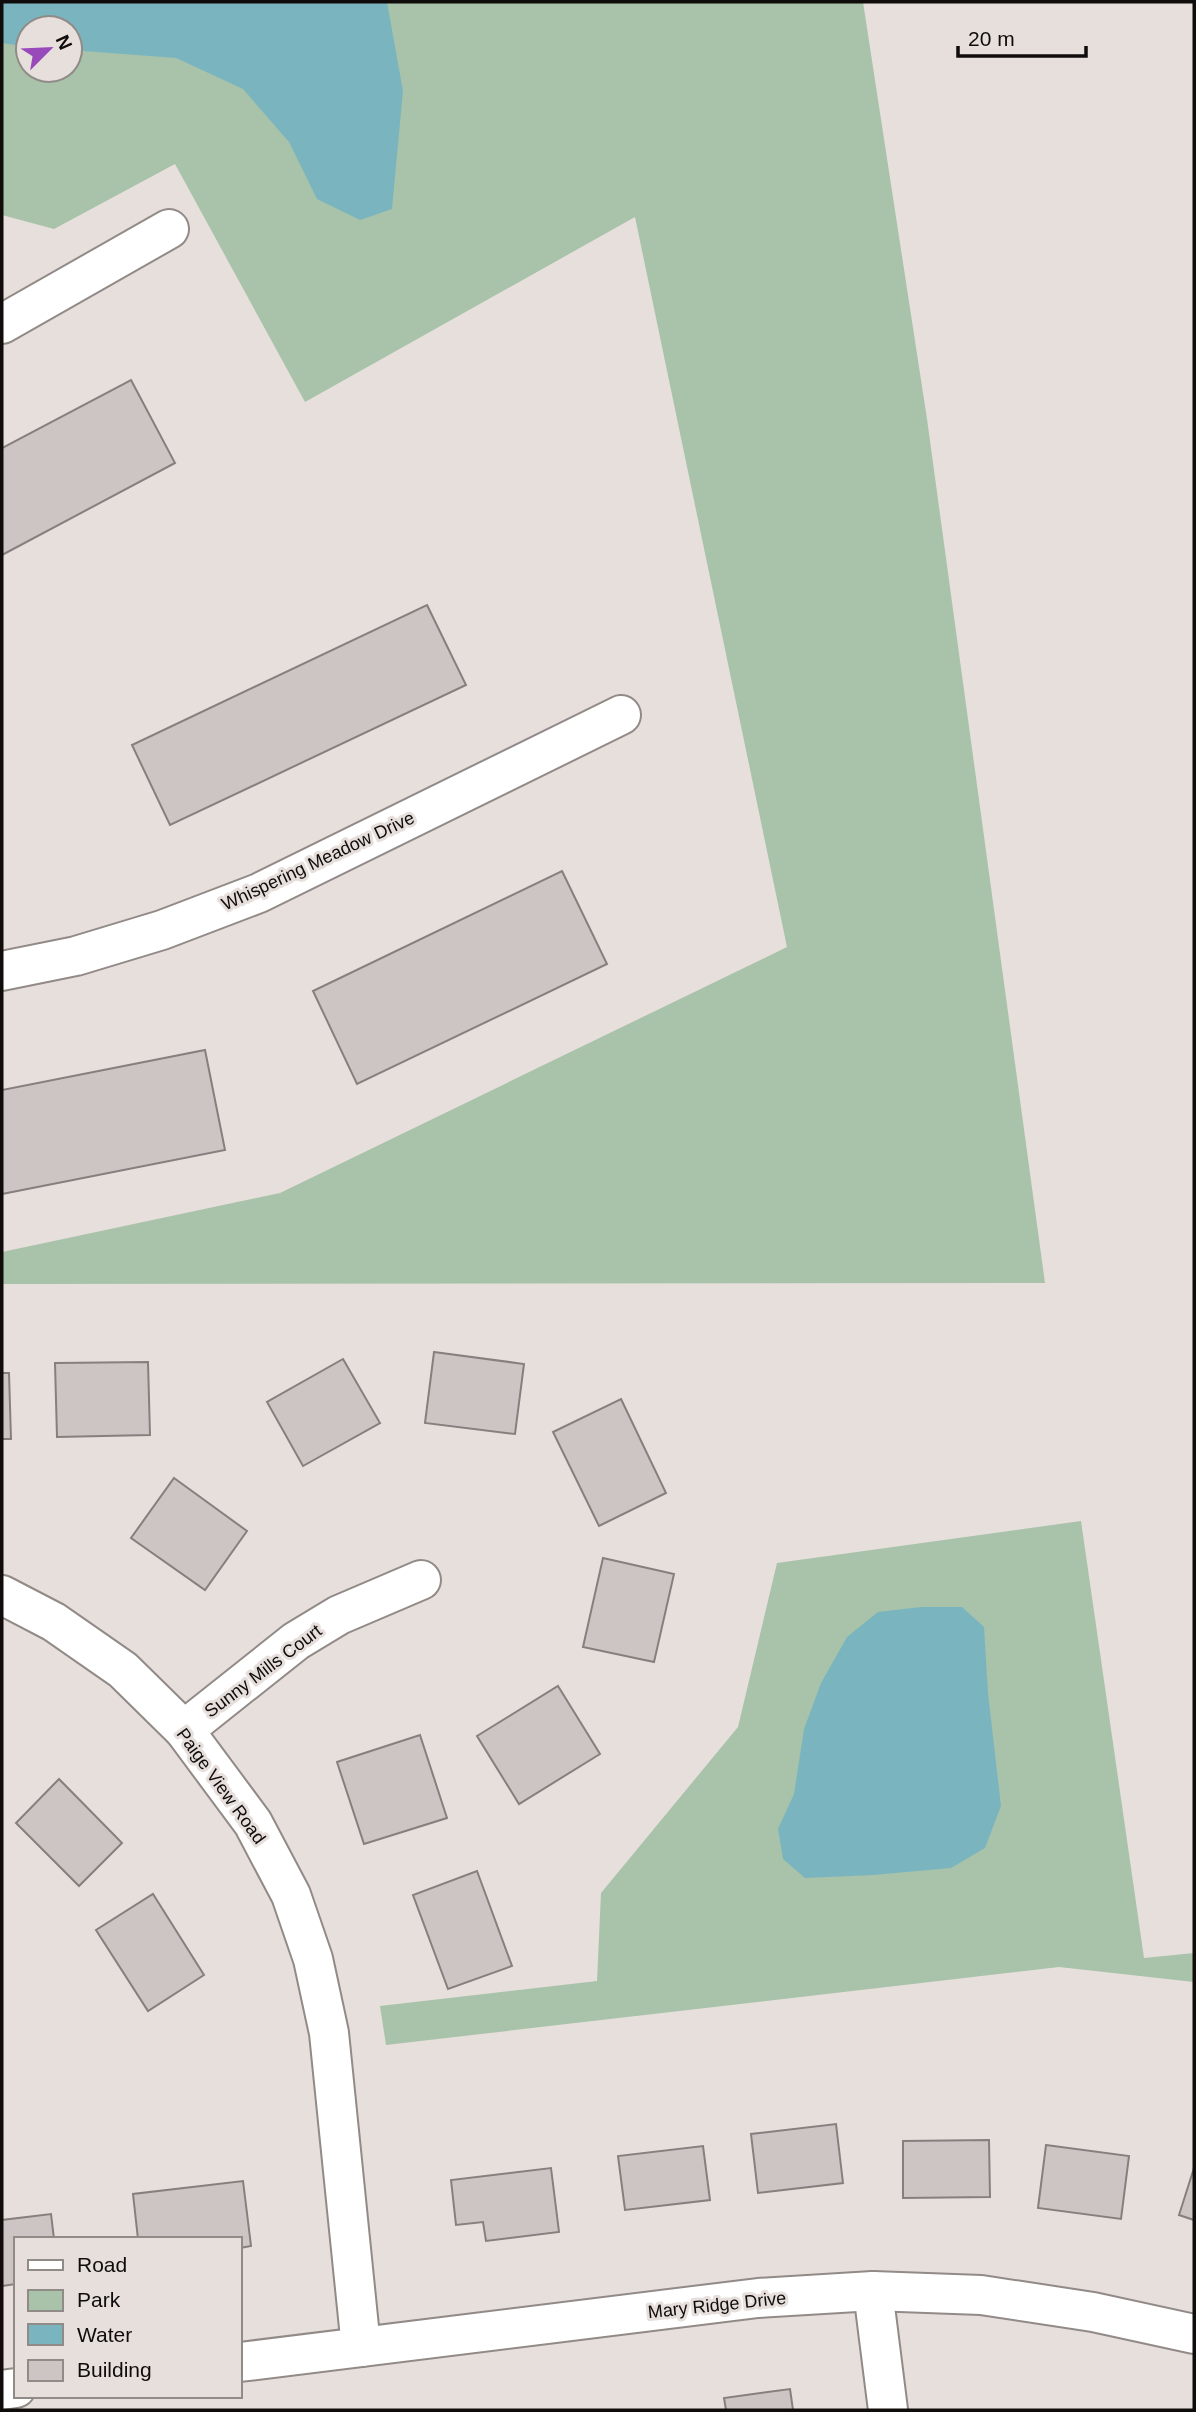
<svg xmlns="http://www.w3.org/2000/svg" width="1196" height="2412" font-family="Arial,sans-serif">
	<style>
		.green { fill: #a8c3a9; fill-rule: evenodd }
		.water { fill: #7ab5bf }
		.building { fill: #cdc5c4; stroke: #877f7e; stroke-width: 2 }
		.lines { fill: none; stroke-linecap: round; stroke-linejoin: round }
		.minor-casing { stroke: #918a87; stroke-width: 42 }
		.minor { stroke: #fff; stroke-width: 38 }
		.labels { text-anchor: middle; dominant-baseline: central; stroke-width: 6; stroke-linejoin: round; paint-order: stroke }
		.street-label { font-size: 18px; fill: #0f0c0b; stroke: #e7dfdc }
	</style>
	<rect width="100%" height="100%" fill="#e7dfdc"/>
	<g class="green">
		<path d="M2,2h861l64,417 118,864 -1043,1v-32l278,-59 507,-246 -152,-730 -330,185 -130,-238 -121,65 -52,-14zM28,28h42v42h-42z"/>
		<polygon points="1081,1521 1144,1958 1194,1953 1194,1982 1059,1967 386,2045 380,2006 597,1981 601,1893 738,1727 777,1563"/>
	</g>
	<g class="water">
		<polygon points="2,2 387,2 403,91 392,209 360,220 317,199 289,142 243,89 176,58 70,50 70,28 28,28 28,47 2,43"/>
		<polygon points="921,1607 962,1607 984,1627 988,1693 1001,1806 985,1848 951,1868 873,1875 805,1878 783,1859 778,1829 794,1794 804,1729 821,1683 847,1637 878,1612"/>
	</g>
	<g class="building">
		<polygon points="131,380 175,463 2,555 2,448"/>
		<polygon points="427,605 466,685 170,825 132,745"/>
		<polygon points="562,871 607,964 357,1084 313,991"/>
		<polygon points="205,1050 225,1150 2,1194 2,1090"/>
		<polygon points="434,1352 524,1364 515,1434 425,1423"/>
		<polygon points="343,1359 380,1423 303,1466 267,1402"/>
		<polygon points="148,1362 150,1435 57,1437 55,1363"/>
		<polygon points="2,1373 9,1373 11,1439 2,1439"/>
		<polygon points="621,1399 666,1493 599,1526 553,1432"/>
		<polygon points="174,1478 247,1531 205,1590 131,1538"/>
		<polygon points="603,1558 674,1574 654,1662 583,1647"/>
		<polygon points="558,1686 600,1754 519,1804 477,1736"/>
		<polygon points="420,1735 447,1818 364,1844 337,1762"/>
		<polygon points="59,1779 122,1843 79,1886 16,1823"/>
		<polygon points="477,1871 512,1966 448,1989 413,1895"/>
		<polygon points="153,1894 204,1975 148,2011 96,1930"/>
		<polygon points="836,2124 843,2183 758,2193 751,2134"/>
		<polygon points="989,2140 990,2197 903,2198 903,2141"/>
		<polygon points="1046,2145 1129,2156 1121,2219 1038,2208"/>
		<polygon points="703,2146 710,2200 625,2210 618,2156"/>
		<polygon points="551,2168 559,2232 486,2241 483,2222 456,2225 451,2180"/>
		<polygon points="1194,2168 1194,2220 1179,2215"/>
		<polygon points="243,2181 251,2246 240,2248 240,2239 138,2239 133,2194"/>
		<polygon points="51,2214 54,2239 16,2239 16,2284 2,2286 2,2220"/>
		<polygon points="790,2389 793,2410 726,2410 724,2398"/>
	</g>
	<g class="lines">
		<g class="minor-casing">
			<g id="minor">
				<polyline points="2,324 169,229"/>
				<polyline points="2,971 76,956 162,930 259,893 621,715"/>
				<polyline points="2,1595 54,1622 123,1670 184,1730 253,1823 291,1895 313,1959 329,2033 361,2347"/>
				<polyline points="184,1730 296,1641 339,1615 421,1580"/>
				<polyline points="873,2291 888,2410"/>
				<polyline points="240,2362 758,2298 873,2291 981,2295 1093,2312 1194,2334"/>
				<polyline points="2,2390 16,2388"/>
			</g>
		</g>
		<use href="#minor" class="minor"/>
	</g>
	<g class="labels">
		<g class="street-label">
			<text transform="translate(318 861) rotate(-25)">Whispering Meadow Drive</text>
			<text transform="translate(263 1671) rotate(-37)">Sunny Mills Court</text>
			<text transform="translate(221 1786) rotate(54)">Paige View Road</text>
			<text transform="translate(717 2305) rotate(-6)">Mary Ridge Drive</text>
		</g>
	</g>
	<rect width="1196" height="2412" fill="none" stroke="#0f0c0b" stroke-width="7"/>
	<rect x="14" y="2237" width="228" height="161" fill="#e7dfdc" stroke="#918b88" stroke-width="2"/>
	<rect x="28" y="2260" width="35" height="10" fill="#ffffff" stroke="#918b88" stroke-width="2"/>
	<text x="77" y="2272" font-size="21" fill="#0f0c0b">Road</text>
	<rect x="28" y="2290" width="35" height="21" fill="#a8c3a9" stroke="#918b88" stroke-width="2"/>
	<text x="77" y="2307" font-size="21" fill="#0f0c0b">Park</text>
	<rect x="28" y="2324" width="35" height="21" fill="#7ab5bf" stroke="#918b88" stroke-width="2"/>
	<text x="77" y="2342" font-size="21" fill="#0f0c0b">Water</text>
	<rect x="28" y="2360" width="35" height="21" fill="#cdc5c4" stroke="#918b88" stroke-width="2"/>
	<text x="77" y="2377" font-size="21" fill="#0f0c0b">Building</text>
	<g transform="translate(49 49) rotate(66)"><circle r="33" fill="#e7dfdc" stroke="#918b88" stroke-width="2"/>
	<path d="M0-5L12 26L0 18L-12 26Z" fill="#9849ba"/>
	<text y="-10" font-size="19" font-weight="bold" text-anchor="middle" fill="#0f0c0b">N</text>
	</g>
	<path d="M958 46v10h128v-10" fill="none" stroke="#0f0c0b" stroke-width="3.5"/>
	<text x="968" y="46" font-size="21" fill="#0f0c0b" stroke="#e7dfdc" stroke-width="5" paint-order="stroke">20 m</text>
</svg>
